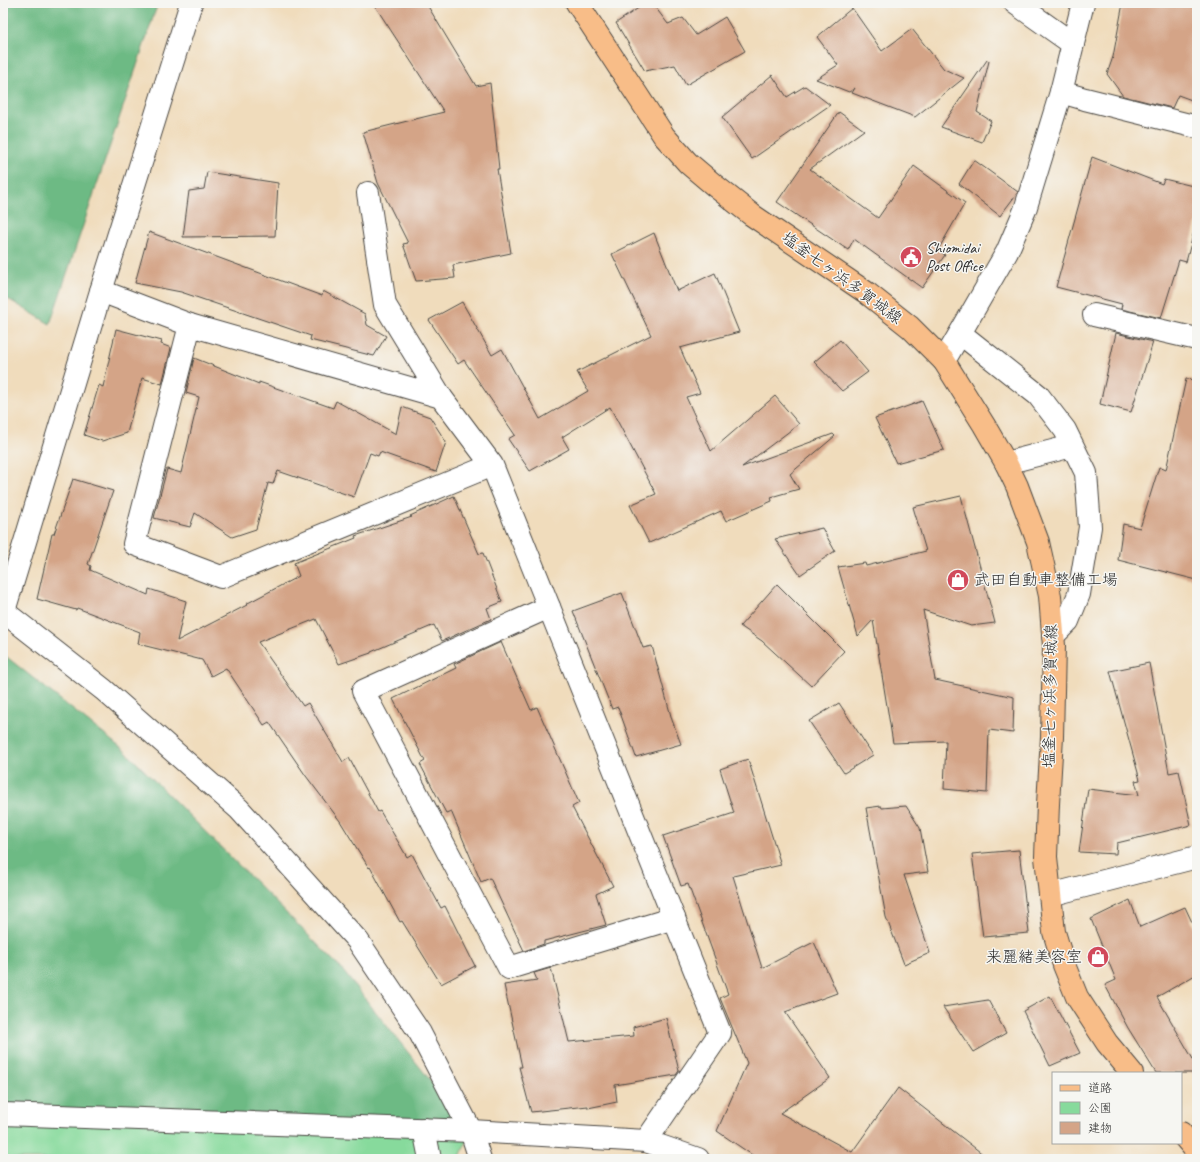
<svg xmlns="http://www.w3.org/2000/svg" width="1200" height="1162" font-family="Caveat,'Klee One',sans-serif">
	<style>
		.green { fill: #87da9c; stroke: #598264 }
		.forest { fill: #6dba84; stroke: #4c7258 }
		.building { fill: #d4a487 }
		.lines { fill: none; stroke-linecap: round; stroke-linejoin: round }
		.minor-casing { stroke: #494641; stroke-width: 24 }
		.tertiary-casing { stroke: #494641; stroke-width: 24 }
		.primary-casing { stroke: #494641; stroke-width: 24 }
		.minor { stroke: #fff; stroke-width: 22 }
		.tertiary { stroke: #fff; stroke-width: 22 }
		.primary { stroke: #f8bd88; stroke-width: 22 }
		.labels { text-anchor: middle; dominant-baseline: central; stroke-width: 3; stroke-linejoin: round; paint-order: stroke }
		.poi-label { font-size: 16px; fill: #2b2b2b; stroke: #f6f6f2; text-anchor: start }
		.street-label { font-size: 16px; fill: #2b2b2b; stroke: #f6f6f2 }
	</style>
	<rect width="100%" height="100%" fill="#f6f6f2"/>
	<filter id="ink" filterUnits="userSpaceOnUse"><feTurbulence type="fractalNoise" baseFrequency=".025" numOctaves="2"/><feDisplacementMap in="SourceGraphic" scale="8" xChannelSelector="R" yChannelSelector="G"/><feConvolveMatrix kernelMatrix="1 2 1 2 8 2 1 2 1" color-interpolation-filters="sRGB"/></filter>
	<filter id="wash" filterUnits="userSpaceOnUse"><feTurbulence type="fractalNoise" baseFrequency=".012" numOctaves="4" result="noise"/><feDisplacementMap in="SourceGraphic" scale="16" xChannelSelector="R" yChannelSelector="G"/><feGaussianBlur stdDeviation="0.9" result="paint"/><feColorMatrix in="noise" values="0 0 0 0 0 0 0 0 0 0 0 0 0 0 0 0 0 1.4 0 .05"/><feComposite in="paint" operator="in"/></filter>
	<g filter="url(#wash)">
		<rect width="100%" height="100%" fill="#f0dcbc"/>
		<polygon class="green" points="3,1114 471,1131 459,1159 3,1159"/>
		<g class="forest">
			<polygon points="3,3 158,3 50,324 3,296"/>
			<polygon points="3,654 126,752 339,966 471,1131 3,1114"/>
		</g>
		<g id="blocks">
			<g class="building">
				<polygon points="373,3 426,3 476,86 490,83 499,169 497,169 511,253 453,265 455,278 416,281 403,244 408,243 378,183 363,132 444,112"/>
				<polygon points="646,3 652,3 668,24 683,18 696,35 725,17 745,51 686,85 675,65 645,71 616,23"/>
				<polygon points="1123,3 1197,3 1197,102 1178,95 1172,108 1123,96 1107,74 1113,57"/>
				<polygon points="852,8 882,51 912,29 944,69 964,78 915,117 852,93 855,88 849,92 816,79 838,65 817,37"/>
				<polygon points="987,60 989,61 977,112 991,121 982,142 941,127"/>
				<polygon points="772,75 787,97 805,86 830,105 752,159 722,117"/>
				<polygon points="839,112 864,130 810,169 878,218 914,166 965,203 938,250 945,255 922,288 854,239 848,250 777,202"/>
				<polygon points="1092,157 1162,184 1164,179 1197,187 1197,220 1186,262 1179,260 1161,318 1121,309 1122,304 1056,287"/>
				<polygon points="974,160 1018,192 1000,216 959,184"/>
				<polygon points="207,172 278,183 275,236 183,237 189,191 204,189"/>
				<polygon points="149,232 322,296 323,291 365,314 367,325 386,336 374,356 310,340 311,336 181,292 135,283"/>
				<polygon points="654,233 677,291 715,273 739,332 680,348 700,393 686,397 711,451 775,396 799,424 742,467 833,434 835,436 790,474 799,489 771,497 772,501 726,521 721,511 649,543 630,505 656,494 610,407 562,437 569,449 530,471 508,439 515,435 464,360 458,364 429,320 462,302 492,355 502,349 540,419 588,391 577,372 651,335 612,254"/>
				<polygon points="116,329 162,341 161,344 171,348 162,384 142,378 127,433 102,441 84,435 99,385 103,387"/>
				<polygon points="1116,333 1153,342 1131,412 1100,404"/>
				<polygon points="840,340 868,372 842,391 814,362"/>
				<polygon points="194,358 259,384 259,382 333,408 336,401 396,434 402,407 430,417 446,442 436,472 380,452 378,456 370,453 354,497 278,471 273,484 268,483 256,529 232,537 195,513 190,527 154,518 167,469 181,473 199,397 186,393"/>
				<polygon points="1186,379 1197,380 1197,580 1118,560 1123,524 1140,528 1159,467 1166,470"/>
				<polygon points="922,401 944,450 896,463 875,418"/>
				<polygon points="73,479 113,491 88,564 91,566 90,570 148,595 149,589 186,601 177,641 247,605 246,604 299,576 294,563 356,538 355,536 412,517 410,516 454,496 479,554 483,553 502,602 487,608 491,619 442,641 434,625 371,652 371,653 339,664 316,619 258,642 303,706 308,703 343,762 349,758 378,812 380,811 407,857 412,854 441,908 445,906 475,966 441,984 402,921 400,922 370,867 369,868 340,821 306,776 269,722 264,725 226,668 211,676 202,660 138,644 140,632 77,608 76,610 37,599 52,534 54,534"/>
				<polygon points="961,496 995,623 971,626 923,610 935,680 1014,697 1013,733 989,730 987,793 944,789 946,741 893,743 873,620 858,636 838,567 865,563 866,566 926,551 913,507"/>
				<polygon points="822,528 835,551 800,575 775,539"/>
				<polygon points="777,584 844,651 811,686 762,641 740,626"/>
				<polygon points="622,593 643,648 652,646 672,720 681,744 636,757 618,707 612,709 573,611"/>
				<polygon points="501,642 531,710 537,707 579,803 572,807 613,886 596,894 606,925 544,941 544,944 524,951 490,878 481,882 451,811 446,813 420,764 425,761 393,699 456,668 454,664"/>
				<polygon points="1149,663 1169,773 1179,771 1191,825 1117,843 1116,854 1079,852 1088,789 1139,795 1135,781 1140,780 1110,671"/>
				<polygon points="839,703 873,755 844,773 809,721"/>
				<polygon points="748,759 781,865 733,876 762,968 814,942 837,993 785,1012 830,1078 780,1113 852,1152 898,1088 989,1159 758,1159 717,1131 747,1063 720,998 728,994 688,884 681,886 663,836 734,813 720,769"/>
				<polygon points="881,806 882,808 906,806 920,828 928,872 904,875 930,953 904,964 886,917 866,808"/>
				<polygon points="1019,850 1029,933 983,937 972,854"/>
				<polygon points="1130,900 1140,927 1185,907 1197,933 1197,974 1157,997 1197,1066 1197,1073 1156,1073 1128,1028 1105,985 1116,980 1091,919"/>
				<polygon points="551,968 569,1042 634,1036 633,1027 666,1018 679,1071 676,1075 615,1085 617,1102 588,1108 588,1106 531,1112 519,1067 522,1067 504,985 537,980 534,973"/>
				<polygon points="1050,996 1080,1053 1050,1066 1023,1011"/>
				<polygon points="988,1000 1006,1033 973,1052 943,1007"/>
			</g>
		</g>
	</g>
	<g filter="url(#ink)">
		<use href="#blocks" fill-opacity="0" stroke="#494641" stroke-width="1"/>
		<g class="lines">
			<g class="minor-casing">
				<g id="minor">
					<polyline points="1015,3 1073,44"/>
					<polyline points="1061,92 1085,99 1197,127"/>
					<polyline points="368,193 385,305 441,397"/>
					<polyline points="101,291 190,325"/>
					<polyline points="1094,315 1197,339"/>
					<polyline points="961,334 1038,395 1065,430 1086,473 1090,527 1079,594 1068,621 1053,636"/>
					<polyline points="1006,463 1072,446"/>
					<polyline points="492,465 441,397 190,325 134,544 221,577 492,465 720,1033 646,1141"/>
					<polyline points="549,607 363,691 509,968 674,918"/>
					<polyline points="1050,895 1197,857"/>
					<polyline points="424,1129 430,1159"/>
				</g>
			</g>
			<g class="tertiary-casing">
				<g id="tertiary">
					<polyline points="944,361 1007,252 1025,210 1061,92 1083,3"/>
					<polyline points="3,611 104,690 239,809 358,941 420,1033 471,1131 480,1159"/>
					<polyline points="4,611 101,291 191,3"/>
					<polyline points="3,1114 471,1131 646,1141 698,1159"/>
				</g>
			</g>
			<g class="primary-casing">
				<g id="primary">
					<polyline points="577,3 664,136 688,163 714,185 752,215 867,293 910,327 944,361 984,425 1006,463 1017,486 1038,542 1050,596 1054,646 1052,737 1048,804 1046,857 1054,932 1064,965 1077,997 1107,1043 1132,1073"/>
					<polyline points="1181,1133 1197,1152"/>
				</g>
			</g>
			<use href="#minor" class="minor"/>
			<use href="#tertiary" class="tertiary"/>
			<use href="#primary" class="primary"/>
		</g>
	</g>
	<defs>
		<g id="civic-disc" transform="scale(1.15)"><circle r="9.5" fill="#d1495b" stroke="#f6f6f2"/><path d="M-.6-6.5H3V-4.5H.6V-3L4-1V1h2V6H-6V1h2V-1L-.6-3ZM-1.2 2.5V6h2.4V2.5Z" fill="#fff"/></g>
		<g id="shop-disc" transform="scale(1.15)"><circle r="9.5" fill="#d1495b" stroke="#f6f6f2"/><path d="M-5-2.5h2.3a2.7 3.5 0 0 1 5.4 0H5L5.5 6h-11ZM-1.5-2.5h3a1.5 2.3 0 0 0-3 0Z" fill="#fff"/></g>
	</defs>
	<g fill-rule="evenodd">
		<use href="#civic-disc" x="911" y="257"/>
		<use href="#shop-disc" x="958" y="580"/>
		<use href="#shop-disc" x="1098" y="957"/>
	</g>
	<g class="labels">
		<g class="poi-label">
			<text x="926" y="248">Shiomidai<tspan x="926" dy="18">Post Office</tspan></text>
			<text x="974" y="580">武田自動車整備工場</text>
			<text x="1082" y="957" text-anchor="end">来麗緒美容室</text>
		</g>
		<g class="street-label">
			<text transform="translate(842 278) rotate(36)">塩釜七ヶ浜多賀城線</text>
			<text transform="translate(1050 696) rotate(-89)">塩釜七ヶ浜多賀城線</text>
		</g>
	</g>
	<rect width="1200" height="1162" fill="none" stroke="#f6f6f2" stroke-width="16"/>
	<rect x="1052" y="1072" width="130" height="72" fill="#f6f6f2" stroke="#a5a5a2"/>
	<rect x="1060" y="1085" width="20" height="6" fill="#f8bd88" stroke="#a5a5a2"/>
	<text x="1088" y="1092" font-size="12" fill="#2b2b2b">道路</text>
	<rect x="1060" y="1102" width="20" height="12" fill="#87da9c" stroke="#a5a5a2"/>
	<text x="1088" y="1112" font-size="12" fill="#2b2b2b">公園</text>
	<rect x="1060" y="1122" width="20" height="12" fill="#d4a487" stroke="#a5a5a2"/>
	<text x="1088" y="1132" font-size="12" fill="#2b2b2b">建物</text>
</svg>
